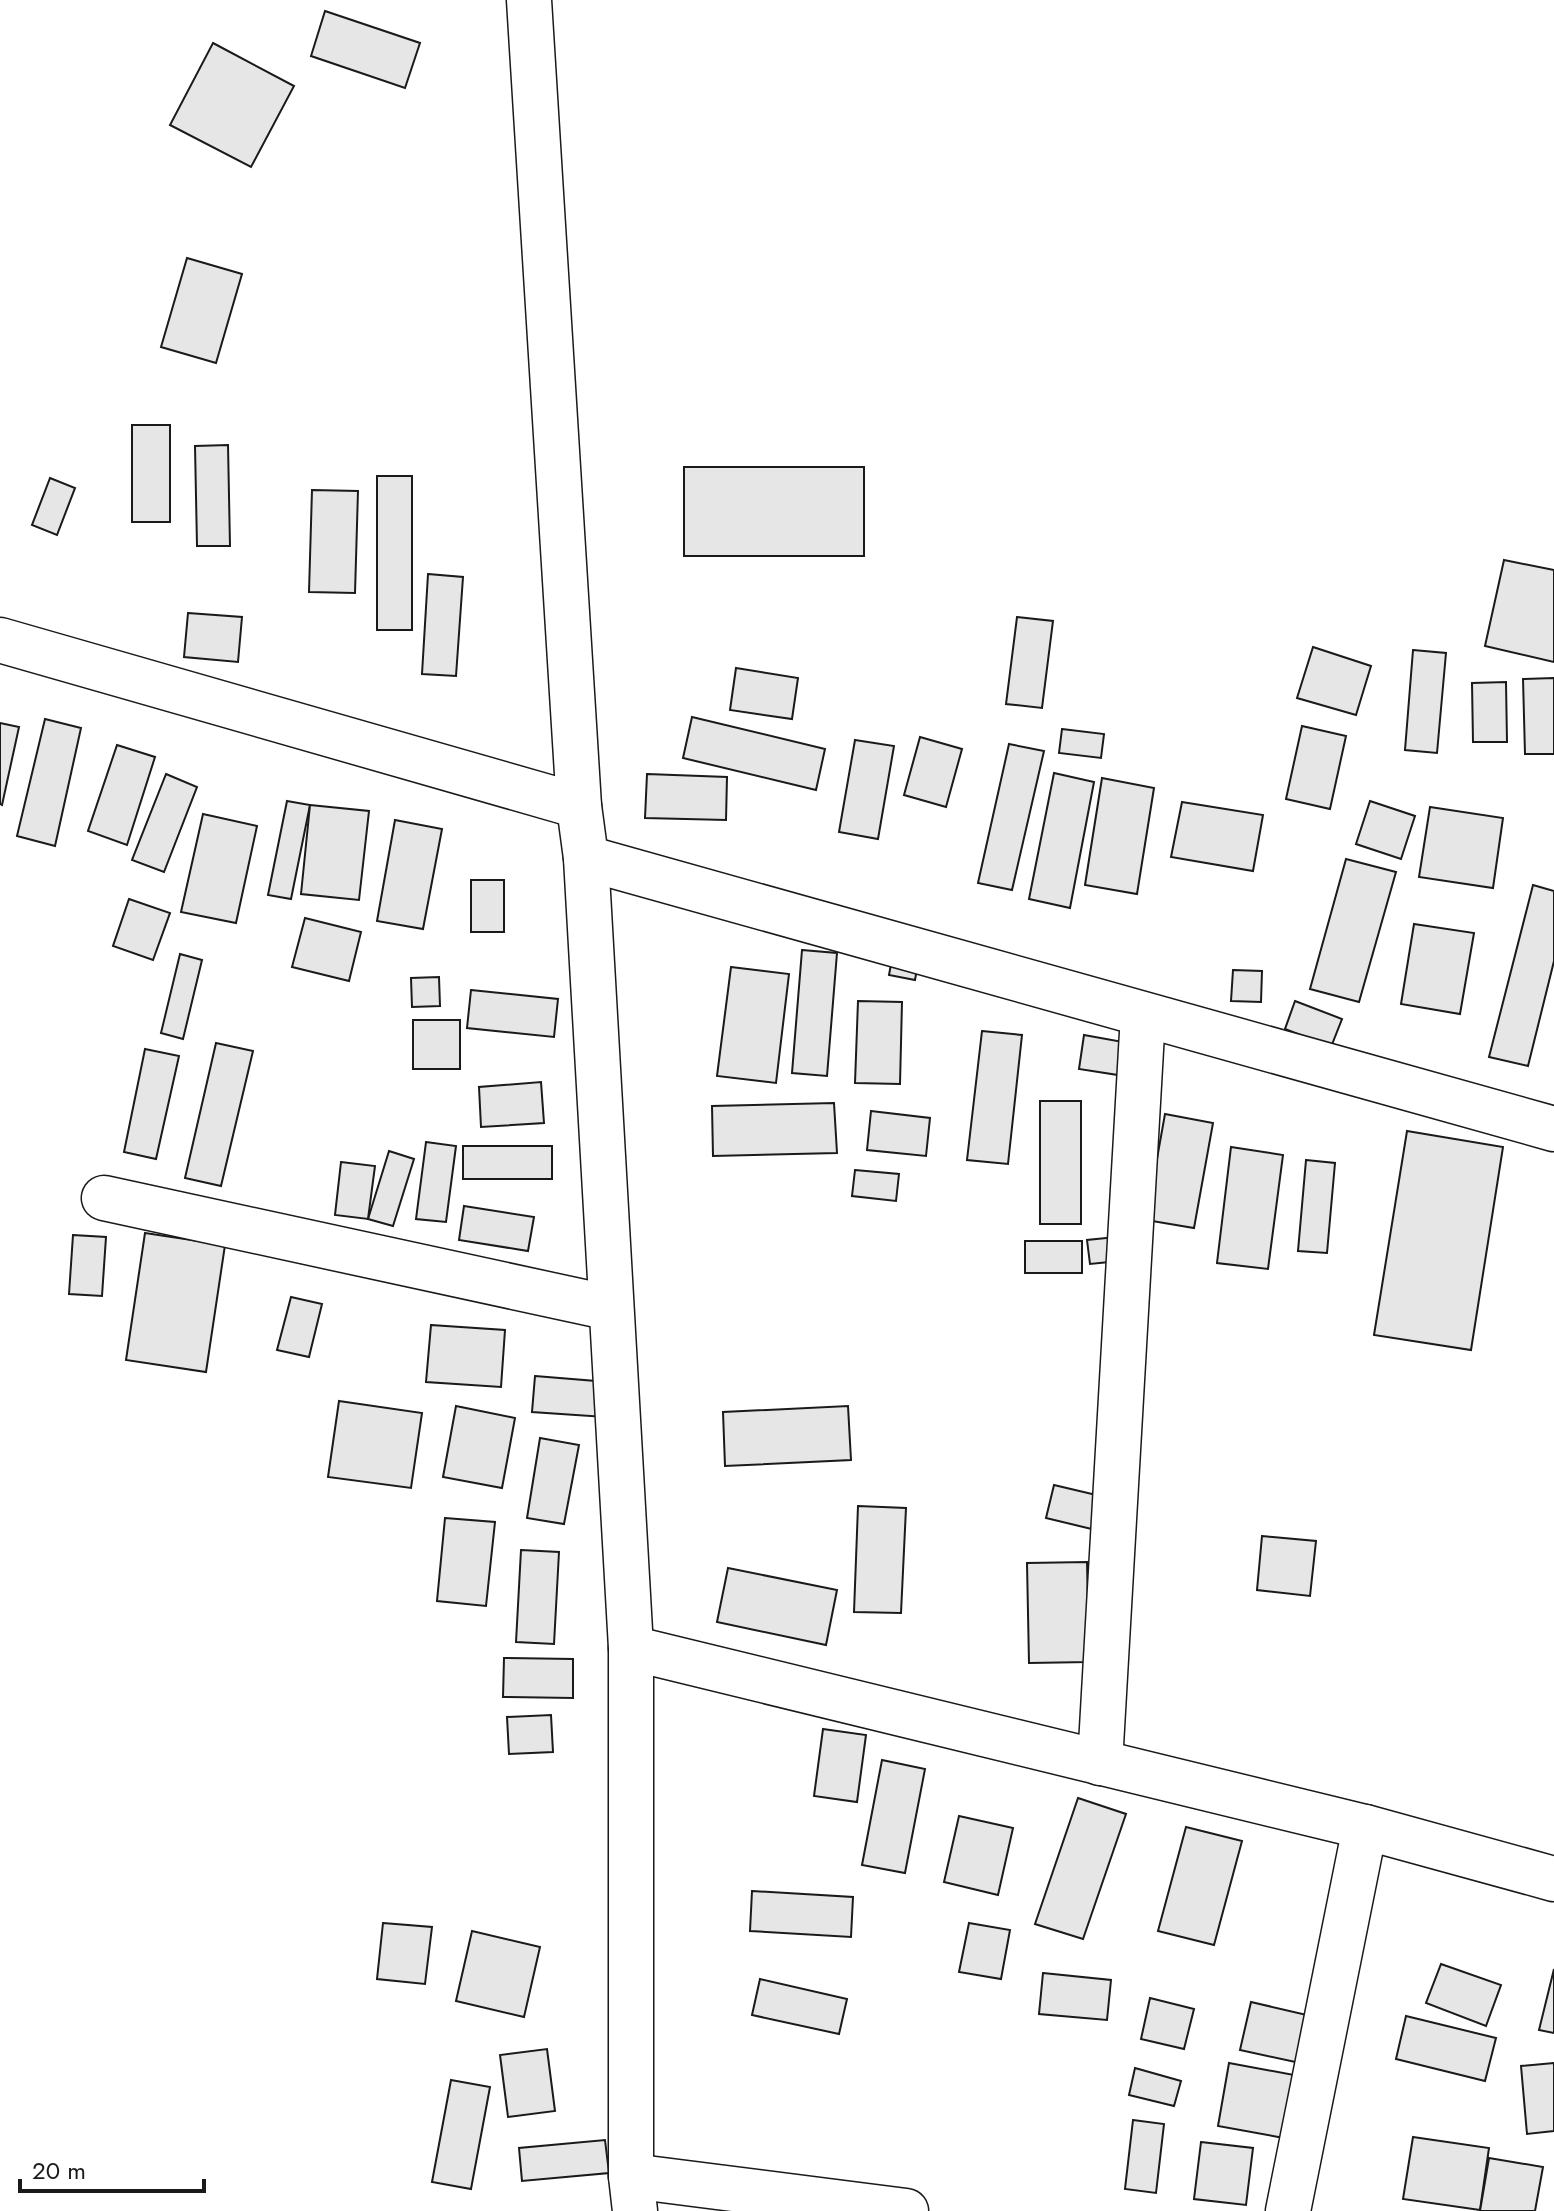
<svg xmlns="http://www.w3.org/2000/svg" width="1554" height="2211" font-family="Jost,sans-serif">
	<style>
		.building { fill: #e6e6e6; stroke: #1a1a1a; stroke-width: 2 }
		.lines { fill: none; stroke-linecap: round; stroke-linejoin: round }
		.minor-casing { stroke: #1a1a1a; stroke-width: 47 }
		.minor { stroke: #fff; stroke-width: 44 }
	</style>
	<rect width="100%" height="100%" fill="#fff"/>
	<g class="building">
		<polygon points="325,11 420,43 405,88 311,56"/>
		<polygon points="213,43 294,86 251,167 170,125"/>
		<polygon points="187,258 242,274 216,363 161,347"/>
		<rect x="132" y="425" width="38" height="97"/>
		<polygon points="228,445 230,546 197,546 195,446"/>
		<rect x="684" y="467" width="180" height="89"/>
		<rect x="377" y="476" width="35" height="154"/>
		<polygon points="50,478 75,488 57,535 32,525"/>
		<polygon points="312,490 358,491 355,593 309,592"/>
		<polygon points="1504,560 1554,570 1554,662 1485,646"/>
		<polygon points="428,574 463,577 456,676 422,674"/>
		<polygon points="188,613 242,617 238,662 184,657"/>
		<polygon points="1017,617 1053,621 1042,708 1006,704"/>
		<polygon points="1313,647 1371,666 1356,715 1297,698"/>
		<polygon points="1413,650 1446,653 1437,753 1405,750"/>
		<polygon points="736,668 798,678 792,719 730,710"/>
		<polygon points="1554,678 1554,754 1525,754 1523,679"/>
		<polygon points="1506,682 1507,742 1473,742 1472,683"/>
		<polygon points="692,717 825,749 816,790 683,758"/>
		<polygon points="45,719 81,728 55,846 17,836"/>
		<polygon points="0,723 19,727 2,805 0,804"/>
		<polygon points="1302,726 1346,736 1330,809 1286,799"/>
		<polygon points="1062,729 1104,734 1101,758 1059,753"/>
		<polygon points="920,737 962,749 946,807 904,795"/>
		<polygon points="855,740 894,746 878,839 839,832"/>
		<polygon points="1009,744 1044,751 1012,890 978,883"/>
		<polygon points="117,745 155,757 127,845 88,831"/>
		<polygon points="1054,773 1094,782 1070,908 1029,899"/>
		<polygon points="166,774 197,787 164,872 132,860"/>
		<polygon points="647,774 727,777 726,820 645,818"/>
		<polygon points="1102,778 1154,788 1137,894 1085,885"/>
		<polygon points="287,801 310,805 291,899 268,895"/>
		<polygon points="1370,801 1415,816 1401,859 1356,844"/>
		<polygon points="1182,802 1263,815 1253,871 1171,857"/>
		<polygon points="310,805 369,811 359,900 301,894"/>
		<polygon points="1430,807 1503,818 1493,888 1419,877"/>
		<polygon points="203,814 257,826 236,923 181,912"/>
		<polygon points="395,820 442,829 423,929 377,921"/>
		<polygon points="1346,859 1396,872 1359,1002 1310,989"/>
		<rect x="471" y="880" width="33" height="52"/>
		<polygon points="1533,885 1554,891 1554,961 1528,1066 1489,1057"/>
		<polygon points="129,899 170,913 153,960 113,946"/>
		<polygon points="305,918 361,932 349,981 292,967"/>
		<polygon points="1414,924 1474,933 1460,1014 1401,1004"/>
		<polygon points="802,950 837,953 827,1076 792,1073"/>
		<polygon points="893,953 919,958 915,980 889,975"/>
		<polygon points="180,954 202,960 183,1039 161,1033"/>
		<polygon points="731,967 789,974 776,1083 717,1076"/>
		<polygon points="1233,970 1262,971 1261,1002 1231,1001"/>
		<polygon points="439,977 440,1006 412,1007 411,978"/>
		<polygon points="471,990 558,999 554,1037 467,1028"/>
		<polygon points="858,1001 902,1002 900,1084 855,1083"/>
		<polygon points="1295,1001 1342,1019 1331,1047 1285,1029"/>
		<rect x="413" y="1020" width="47" height="49"/>
		<polygon points="982,1031 1022,1035 1008,1164 967,1160"/>
		<polygon points="1084,1035 1123,1042 1118,1075 1079,1069"/>
		<polygon points="216,1043 253,1051 221,1186 185,1178"/>
		<polygon points="145,1049 179,1056 156,1159 124,1152"/>
		<polygon points="541,1082 544,1123 481,1127 479,1087"/>
		<rect x="1040" y="1101" width="41" height="123"/>
		<polygon points="834,1103 837,1153 713,1156 712,1106"/>
		<polygon points="871,1111 930,1118 926,1156 867,1150"/>
		<polygon points="1165,1114 1213,1123 1194,1228 1146,1220"/>
		<polygon points="1407,1131 1503,1147 1471,1350 1374,1335"/>
		<polygon points="426,1142 456,1146 446,1222 416,1219"/>
		<rect x="463" y="1146" width="89" height="33"/>
		<polygon points="1231,1147 1283,1155 1268,1269 1217,1263"/>
		<polygon points="389,1151 414,1159 393,1226 368,1219"/>
		<polygon points="1306,1160 1335,1163 1327,1253 1298,1251"/>
		<polygon points="341,1162 375,1166 368,1219 335,1215"/>
		<polygon points="855,1170 899,1174 896,1201 852,1196"/>
		<polygon points="464,1206 534,1217 528,1251 459,1240"/>
		<polygon points="145,1233 225,1245 206,1372 126,1360"/>
		<polygon points="73,1235 106,1237 102,1296 69,1294"/>
		<polygon points="1116,1237 1119,1261 1090,1264 1087,1240"/>
		<rect x="1025" y="1241" width="57" height="32"/>
		<polygon points="291,1297 322,1304 309,1357 277,1350"/>
		<polygon points="431,1325 505,1330 501,1387 426,1382"/>
		<polygon points="535,1376 608,1382 605,1417 532,1412"/>
		<polygon points="339,1401 422,1413 411,1488 328,1477"/>
		<polygon points="456,1406 515,1418 502,1488 443,1477"/>
		<polygon points="848,1406 851,1460 725,1466 723,1412"/>
		<polygon points="540,1438 579,1445 564,1524 527,1518"/>
		<polygon points="1054,1485 1109,1498 1100,1531 1046,1518"/>
		<polygon points="858,1506 906,1508 901,1613 854,1612"/>
		<polygon points="445,1518 495,1522 486,1606 437,1601"/>
		<polygon points="1262,1536 1316,1541 1310,1596 1257,1590"/>
		<polygon points="521,1550 559,1552 554,1644 516,1642"/>
		<polygon points="1087,1562 1089,1662 1029,1663 1027,1563"/>
		<polygon points="728,1568 837,1590 826,1645 717,1622"/>
		<polygon points="504,1658 573,1659 573,1698 503,1697"/>
		<polygon points="551,1715 553,1752 509,1754 507,1717"/>
		<polygon points="823,1729 866,1735 857,1802 814,1796"/>
		<polygon points="882,1760 925,1769 905,1873 862,1865"/>
		<polygon points="1078,1798 1126,1814 1083,1939 1035,1924"/>
		<polygon points="959,1816 1013,1828 998,1895 944,1882"/>
		<polygon points="1186,1827 1242,1841 1214,1945 1158,1931"/>
		<polygon points="752,1891 853,1897 851,1937 750,1931"/>
		<polygon points="383,1923 432,1927 425,1984 377,1979"/>
		<polygon points="969,1923 1010,1930 1001,1979 959,1972"/>
		<polygon points="472,1931 540,1947 524,2017 456,2001"/>
		<polygon points="1441,1964 1501,1985 1486,2026 1426,2003"/>
		<polygon points="1554,1969 1554,2033 1539,2030"/>
		<polygon points="1043,1973 1111,1980 1107,2020 1039,2014"/>
		<polygon points="760,1979 847,1999 839,2034 752,2015"/>
		<polygon points="1150,1998 1194,2009 1184,2049 1141,2039"/>
		<polygon points="1251,2002 1324,2019 1314,2066 1240,2050"/>
		<polygon points="1406,2016 1496,2038 1485,2081 1396,2059"/>
		<polygon points="547,2049 555,2111 508,2117 500,2055"/>
		<polygon points="1229,2063 1294,2075 1284,2138 1218,2126"/>
		<polygon points="1554,2063 1554,2131 1527,2134 1521,2066"/>
		<polygon points="1135,2068 1181,2081 1174,2106 1129,2095"/>
		<polygon points="451,2080 490,2087 471,2189 432,2182"/>
		<polygon points="1133,2120 1164,2124 1156,2193 1125,2189"/>
		<polygon points="1413,2137 1489,2148 1480,2210 1403,2199"/>
		<polygon points="605,2140 609,2173 522,2181 519,2148"/>
		<polygon points="1201,2142 1253,2148 1246,2205 1194,2199"/>
		<polygon points="1489,2158 1543,2167 1535,2211 1480,2211"/>
	</g>
	<g class="lines">
		<g class="minor-casing">
			<g id="minor">
				<polyline points="529,0 579,806 586,858 631,1648 631,2176 635,2211"/>
				<polyline points="0,640 579,806"/>
				<polyline points="586,858 1554,1129"/>
				<polyline points="104,1198 611,1308"/>
				<polyline points="631,1648 1365,1827 1554,1879"/>
				<polyline points="1100,1763 1143,1015"/>
				<polyline points="631,2176 906,2211"/>
				<polyline points="1288,2211 1365,1827"/>
			</g>
		</g>
		<use href="#minor" class="minor"/>
	</g>
	<path d="M20 2179v12h184v-12" fill="none" stroke="#1a1a1a" stroke-width="4"/>
	<text x="32" y="2179" font-size="24" fill="#1a1a1a" stroke="#ffffff" stroke-width="6" paint-order="stroke">20 m</text>
</svg>
